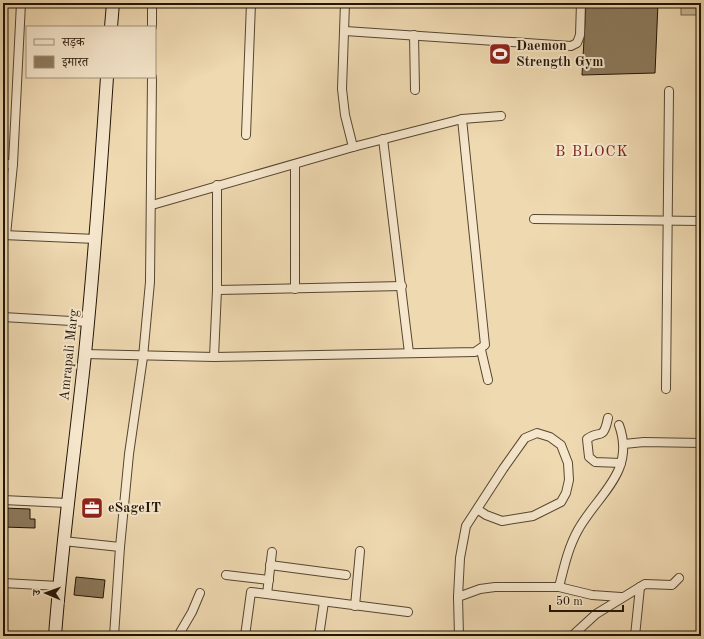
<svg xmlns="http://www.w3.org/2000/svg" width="704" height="639" font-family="'Old Standard TT','Noto Serif Devanagari',serif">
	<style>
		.park { fill: #ccb894; stroke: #77664c }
		.building { fill: #8d7b5e; stroke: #221505 }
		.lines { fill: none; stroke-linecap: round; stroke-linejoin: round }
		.street-casing { stroke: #554630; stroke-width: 10 }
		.secondary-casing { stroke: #221505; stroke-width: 14 }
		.street { stroke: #f5e6cc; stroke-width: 8 }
		.secondary { stroke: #f5e6cc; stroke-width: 12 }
		.labels { text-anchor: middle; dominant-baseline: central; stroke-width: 4; stroke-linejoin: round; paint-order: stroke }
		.poi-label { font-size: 14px; font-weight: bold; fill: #221505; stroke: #f5e6cc; text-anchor: start }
		.street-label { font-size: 14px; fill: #221505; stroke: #f5e6cc }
		.neighbourhood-label { font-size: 15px; letter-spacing: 1px; fill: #7a1f14; stroke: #f5e6cc }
	</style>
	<rect width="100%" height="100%" fill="#efd9b1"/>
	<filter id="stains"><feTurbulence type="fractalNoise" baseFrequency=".005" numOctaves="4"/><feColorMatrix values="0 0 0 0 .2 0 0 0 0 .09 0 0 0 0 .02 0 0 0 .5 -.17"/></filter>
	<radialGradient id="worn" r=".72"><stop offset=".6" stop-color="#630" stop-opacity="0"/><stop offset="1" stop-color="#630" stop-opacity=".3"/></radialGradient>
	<rect class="park" x="681" y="3" width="20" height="12"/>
	<g class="building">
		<polygon points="586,3 658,3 655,73 582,75"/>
		<polygon points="3,508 30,509 30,519 35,519 35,528 3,527"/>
		<polygon points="76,577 105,580 103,598 74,595"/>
	</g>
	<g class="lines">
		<g class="street-casing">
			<g id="street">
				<polyline points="345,3 342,89 345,115 353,147"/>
				<polyline points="152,27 152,3"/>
				<polyline points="345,31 571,46 577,43 580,35 581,3"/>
				<polyline points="414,35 415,90"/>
				<polyline points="462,119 501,116"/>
				<polyline points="246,135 251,3"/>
				<polyline points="383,139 409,353"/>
				<polyline points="3,164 13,164"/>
				<polyline points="534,219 701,221"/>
				<polyline points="3,235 96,239"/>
				<polyline points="6,235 13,164 21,3"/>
				<polyline points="295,289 295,165"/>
				<polyline points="217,290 402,286"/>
				<polyline points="3,317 88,322"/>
				<polyline points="481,350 488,380"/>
				<polyline points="85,354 214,357 475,352 485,345 462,119 353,147 152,205"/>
				<polyline points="214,357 217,290 217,185"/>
				<polyline points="666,389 669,91"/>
				<path d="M608,418c-5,24 -8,11 -21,21l2,18 6,5 26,1"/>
				<polyline points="624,444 644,442 701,443"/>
				<polyline points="3,500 67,503"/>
				<polyline points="63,541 120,547"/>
				<polyline points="270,565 346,575"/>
				<polyline points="226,575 269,580"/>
				<polyline points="3,583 59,586"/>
				<polyline points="559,587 592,595 621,597"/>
				<polyline points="267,594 272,552"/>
				<polyline points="458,597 460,558 466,526 503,469 525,438 537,433 550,437 561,445 568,463 569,480 566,493 561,502 533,516 502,521 486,515 477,509"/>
				<polyline points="355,606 360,551"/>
				<polyline points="114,636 120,547 129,454 143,357 150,282 152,77"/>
				<polyline points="178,636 192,612 200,593"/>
				<polyline points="245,636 251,592 408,612"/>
				<polyline points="319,636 324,602"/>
				<path d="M459,636l-1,-39 22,-8 15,-2h64c5,-20 9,-39 19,-57 20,-36 58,-58 41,-105"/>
				<polyline points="572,636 596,614 645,584 672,585 679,578"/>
				<polyline points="635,636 640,587"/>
			</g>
		</g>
		<g class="secondary-casing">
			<g id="secondary">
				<polyline points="111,27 113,3"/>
				<path d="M55,636c7,-94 20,-188 30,-282 9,-92 16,-185 22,-277"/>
			</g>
		</g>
		<use href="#street" class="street"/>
		<use href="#secondary" class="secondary"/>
	</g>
	<defs>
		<g id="stadium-square" transform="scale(1.15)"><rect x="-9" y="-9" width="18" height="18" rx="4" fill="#8f2418" stroke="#f5e6cc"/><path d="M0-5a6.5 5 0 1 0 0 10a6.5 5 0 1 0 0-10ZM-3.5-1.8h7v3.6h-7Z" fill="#fff"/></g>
		<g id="office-square" transform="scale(1.15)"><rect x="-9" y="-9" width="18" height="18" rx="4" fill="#8f2418" stroke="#f5e6cc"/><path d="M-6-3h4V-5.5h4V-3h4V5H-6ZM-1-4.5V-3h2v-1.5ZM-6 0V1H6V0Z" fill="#fff"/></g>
	</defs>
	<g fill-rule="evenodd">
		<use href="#stadium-square" x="500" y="54"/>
		<use href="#office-square" x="92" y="508"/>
	</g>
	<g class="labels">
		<g class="poi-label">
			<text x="516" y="46">Daemon<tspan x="516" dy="16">Strength Gym</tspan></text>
			<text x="108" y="508">eSageIT</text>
		</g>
		<g class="street-label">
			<text transform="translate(69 355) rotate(-84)">Amrapali Marg</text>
		</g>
		<g class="neighbourhood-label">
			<text x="592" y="152">B BLOCK</text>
		</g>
	</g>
	<rect width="704" height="639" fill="none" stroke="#efd9b1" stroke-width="16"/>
	<rect x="4" y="4" width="696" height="631" fill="none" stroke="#221505" stroke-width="2"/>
	<rect x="8" y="8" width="688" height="623" fill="none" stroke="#221505"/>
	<rect x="26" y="26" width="130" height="52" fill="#f5e6cc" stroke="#a1927c"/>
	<rect x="34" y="39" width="20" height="6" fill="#f5e6cc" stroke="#a1927c"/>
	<text x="62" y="46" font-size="12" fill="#221505">सड़क</text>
	<rect x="34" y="56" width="20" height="12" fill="#8d7b5e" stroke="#a1927c"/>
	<text x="62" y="66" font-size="12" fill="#221505">इमारत</text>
	<g transform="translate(46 593) rotate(272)" stroke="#f5e6cc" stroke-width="3" paint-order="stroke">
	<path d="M0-3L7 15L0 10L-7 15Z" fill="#221505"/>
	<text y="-6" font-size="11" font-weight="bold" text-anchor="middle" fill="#221505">उ</text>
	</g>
	<path d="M550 605v6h73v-6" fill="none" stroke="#221505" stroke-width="2"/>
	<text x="556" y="605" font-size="12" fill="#221505" stroke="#f5e6cc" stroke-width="3" paint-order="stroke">50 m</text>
	<rect width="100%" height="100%" filter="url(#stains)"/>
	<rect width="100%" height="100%" fill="url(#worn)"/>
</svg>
